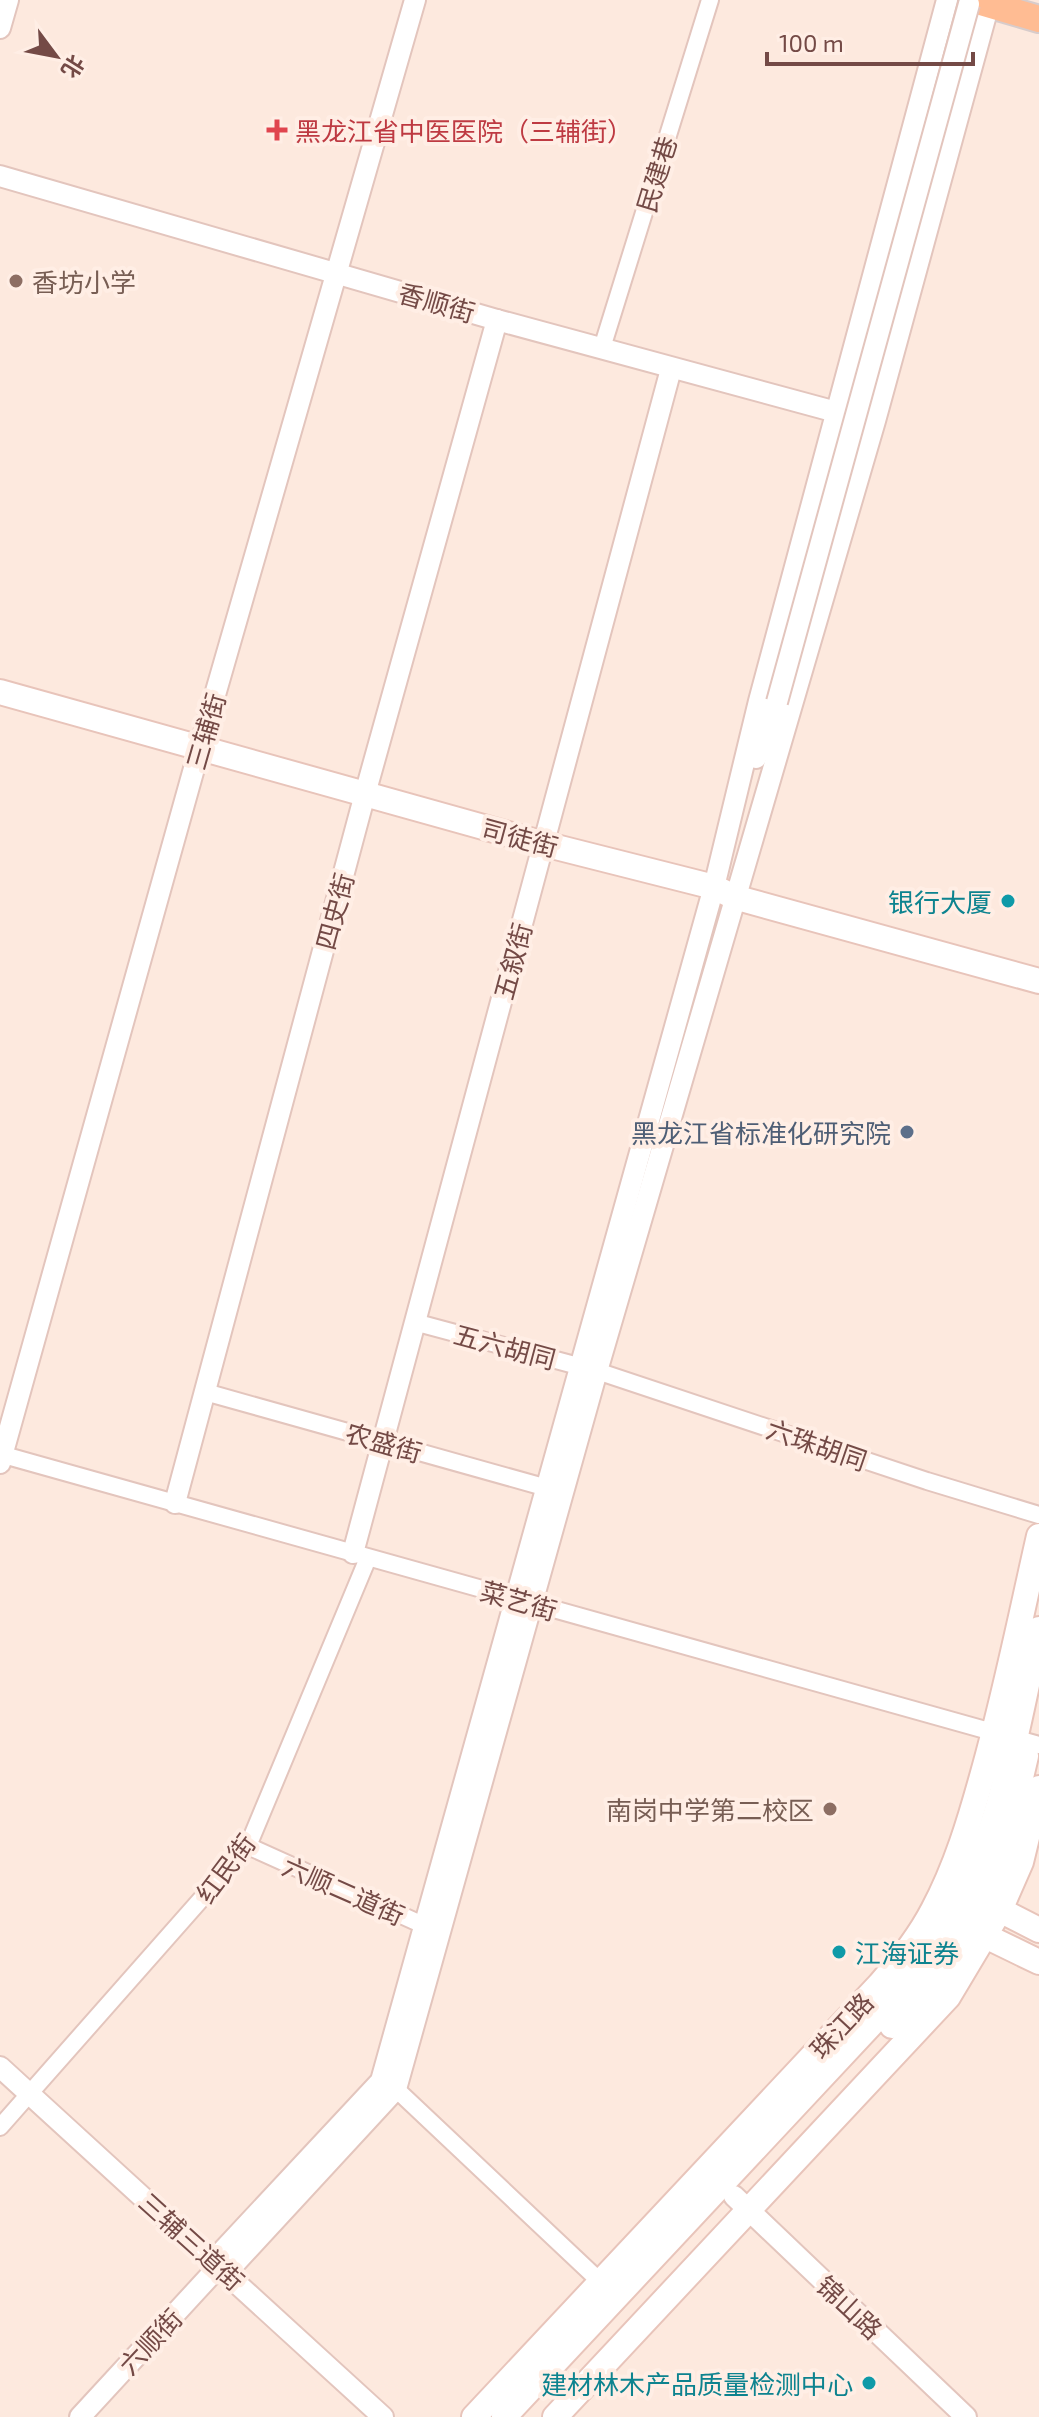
<svg xmlns="http://www.w3.org/2000/svg" width="1039" height="2417" font-family="'Exo 2','Noto Sans SC',sans-serif">
	<style>
		.lines { fill: none; stroke-linecap: round; stroke-linejoin: round }
		.minor-casing { stroke: #e3c5bd; stroke-width: 20 }
		.tertiary-casing { stroke: #e3c5bd; stroke-width: 24 }
		.secondary-casing { stroke: #e8c4ba; stroke-width: 28 }
		.primary-casing { stroke: #d8cccb; stroke-width: 30 }
		.minor { stroke: #fff; stroke-width: 16 }
		.tertiary { stroke: #fff; stroke-width: 20 }
		.secondary { stroke: #fff; stroke-width: 24 }
		.primary { stroke: #ffbc93; stroke-width: 26 }
		.tertiary-bridge-casing { stroke: #e3c5bd; stroke-width: 24; stroke-linecap: butt }
		.tertiary-bridge { stroke: #fff; stroke-width: 20 }
		.health-dot { fill: #e0444e; stroke: #ffeee5; stroke-width: 3 }
		.education-dot { fill: #8d6e63; stroke: #ffeee5; stroke-width: 3 }
		.culture-dot { fill: #0f9aa8; stroke: #ffeee5; stroke-width: 3 }
		.service-dot { fill: #5c6f8a; stroke: #ffeee5; stroke-width: 3 }
		.labels { text-anchor: middle; dominant-baseline: central; stroke-width: 8; stroke-linejoin: round; paint-order: stroke }
		.health-label { font-size: 26px; fill: #be3a42; stroke: #ffeee5; text-anchor: start }
		.street-label { font-size: 26px; fill: #744a46; stroke: #ffeee5 }
		.education-label { font-size: 26px; fill: #785e54; stroke: #ffeee5; text-anchor: start }
		.culture-label { font-size: 26px; fill: #0d838f; stroke: #ffeee5; text-anchor: end }
		.service-label { font-size: 26px; fill: #4e5e75; stroke: #ffeee5; text-anchor: end }
	</style>
	<rect width="100%" height="100%" fill="#fde9de"/>
	<g class="lines">
		<g class="minor-casing">
			<g id="minor">
				<polyline points="602,348 710,0"/>
				<polyline points="414,1322 597,1371 927,1481 1039,1515"/>
				<polyline points="205,1392 558,1491"/>
				<polyline points="0,1454 1039,1745"/>
				<polyline points="248,1846 432,1929"/>
				<polyline points="396,2089 607,2288"/>
				<polyline points="0,2127 248,1846 368,1558"/>
			</g>
		</g>
		<g class="tertiary-casing">
			<g id="tertiary">
				<polyline points="0,28 8,0"/>
				<polyline points="0,176 497,320 851,416"/>
				<polyline points="756,758 777,702"/>
				<polyline points="0,1463 200,747 415,0"/>
				<polyline points="175,1503 365,794 497,320"/>
				<polyline points="353,1553 671,369"/>
				<polyline points="0,2067 383,2417"/>
				<polyline points="734,2196 966,2417"/>
				<polyline points="214,2260 381,2081 714,887 759,701 947,0"/>
				<polyline points="227,2272 396,2089 597,1371 875,421 990,0"/>
				<polyline points="80,2417 220,2265"/>
			</g>
		</g>
		<g class="secondary-casing">
			<g id="secondary">
				<polyline points="0,692 544,844 714,887 734,897 1039,981"/>
				<polyline points="988,1904 1039,1930"/>
				<polyline points="971,1929 1039,1962"/>
				<polyline points="892,2026 936,1977 968,1927 1006,1841 1026,1756"/>
				<path d="M474,2417l406,-433c20,-23 39,-47 53,-74 23,-43 37,-90 50,-137 22,-78 38,-158 56,-237"/>
				<path d="M504,2417l389,-416c21,-25 41,-50 58,-79 50,-88 66,-195 88,-293"/>
				<polyline points="555,2417 948,1997 1000,1910 1021,1862 1039,1788"/>
			</g>
		</g>
		<g class="primary-casing">
			<polyline id="primary" points="974,0 1039,19"/>
		</g>
		<use href="#minor" class="minor"/>
		<use href="#tertiary" class="tertiary"/>
		<use href="#secondary" class="secondary"/>
		<use href="#primary" class="primary"/>
		<g class="tertiary-bridge-casing">
			<polyline id="tertiary-bridge" points="777,702 969,4"/>
		</g>
		<use href="#tertiary-bridge" class="tertiary-bridge"/>
	</g>
	<path class="health-dot" d="M273 118h8v8h8v8h-8v8h-8v-8h-8v-8h8z"/>
	<g class="education-dot">
		<circle cx="16" cy="281" r="8"/>
		<circle cx="830" cy="1809" r="8"/>
	</g>
	<g class="culture-dot">
		<circle cx="1008" cy="901" r="8"/>
		<circle cx="839" cy="1952" r="8"/>
		<circle cx="869" cy="2383" r="8"/>
	</g>
	<circle class="service-dot" cx="907" cy="1132" r="8"/>
	<g class="labels">
		<g class="health-label">
			<text x="295" y="130">黑龙江省中医医院（三辅街）</text>
		</g>
		<g class="street-label">
			<text transform="translate(656 174) rotate(-73)">民建巷</text>
			<text transform="translate(437 302) rotate(16)">香顺街</text>
			<text transform="translate(205 731) rotate(-74)">三辅街</text>
			<text transform="translate(520 837) rotate(15)">司徒街</text>
			<text transform="translate(334 911) rotate(-75)">四史街</text>
			<text transform="translate(512 961) rotate(-75)">五叙街</text>
			<text transform="translate(505 1346) rotate(15)">五六胡同</text>
			<text transform="translate(384 1442) rotate(16)">农盛街</text>
			<text transform="translate(817 1444) rotate(19)">六珠胡同</text>
			<text transform="translate(519 1600) rotate(16)">菜艺街</text>
			<text transform="translate(225 1868) rotate(-53)">红民街</text>
			<text transform="translate(344 1890) rotate(24)">六顺二道街</text>
			<text transform="translate(841 2025) rotate(-47)">珠江路</text>
			<text transform="translate(192 2241) rotate(42)">三辅三道街</text>
			<text transform="translate(850 2307) rotate(43)">锦山路</text>
			<text transform="translate(150 2341) rotate(-47)">六顺街</text>
		</g>
		<g class="education-label">
			<text x="32" y="281">香坊小学</text>
			<text x="814" y="1809" text-anchor="end">南岗中学第二校区</text>
		</g>
		<g class="culture-label">
			<text x="992" y="901">银行大厦</text>
			<text x="855" y="1952" text-anchor="start">江海证券</text>
			<text x="853" y="2383">建材林木产品质量检测中心</text>
		</g>
		<g class="service-label">
			<text x="891" y="1132">黑龙江省标准化研究院</text>
		</g>
	</g>
	<g transform="translate(56 56) rotate(122)" stroke="#ffeee5" stroke-width="6" paint-order="stroke">
	<path d="M0-6L14 30L0 20L-14 30Z" fill="#744a46"/>
	<text y="-12" font-size="22" font-weight="bold" text-anchor="middle" fill="#744a46">北</text>
	</g>
	<path d="M767 52v12h206v-12" fill="none" stroke="#744a46" stroke-width="4"/>
	<text x="779" y="52" font-size="24" fill="#744a46" stroke="#ffeee5" stroke-width="6" paint-order="stroke">100 m</text>
</svg>
